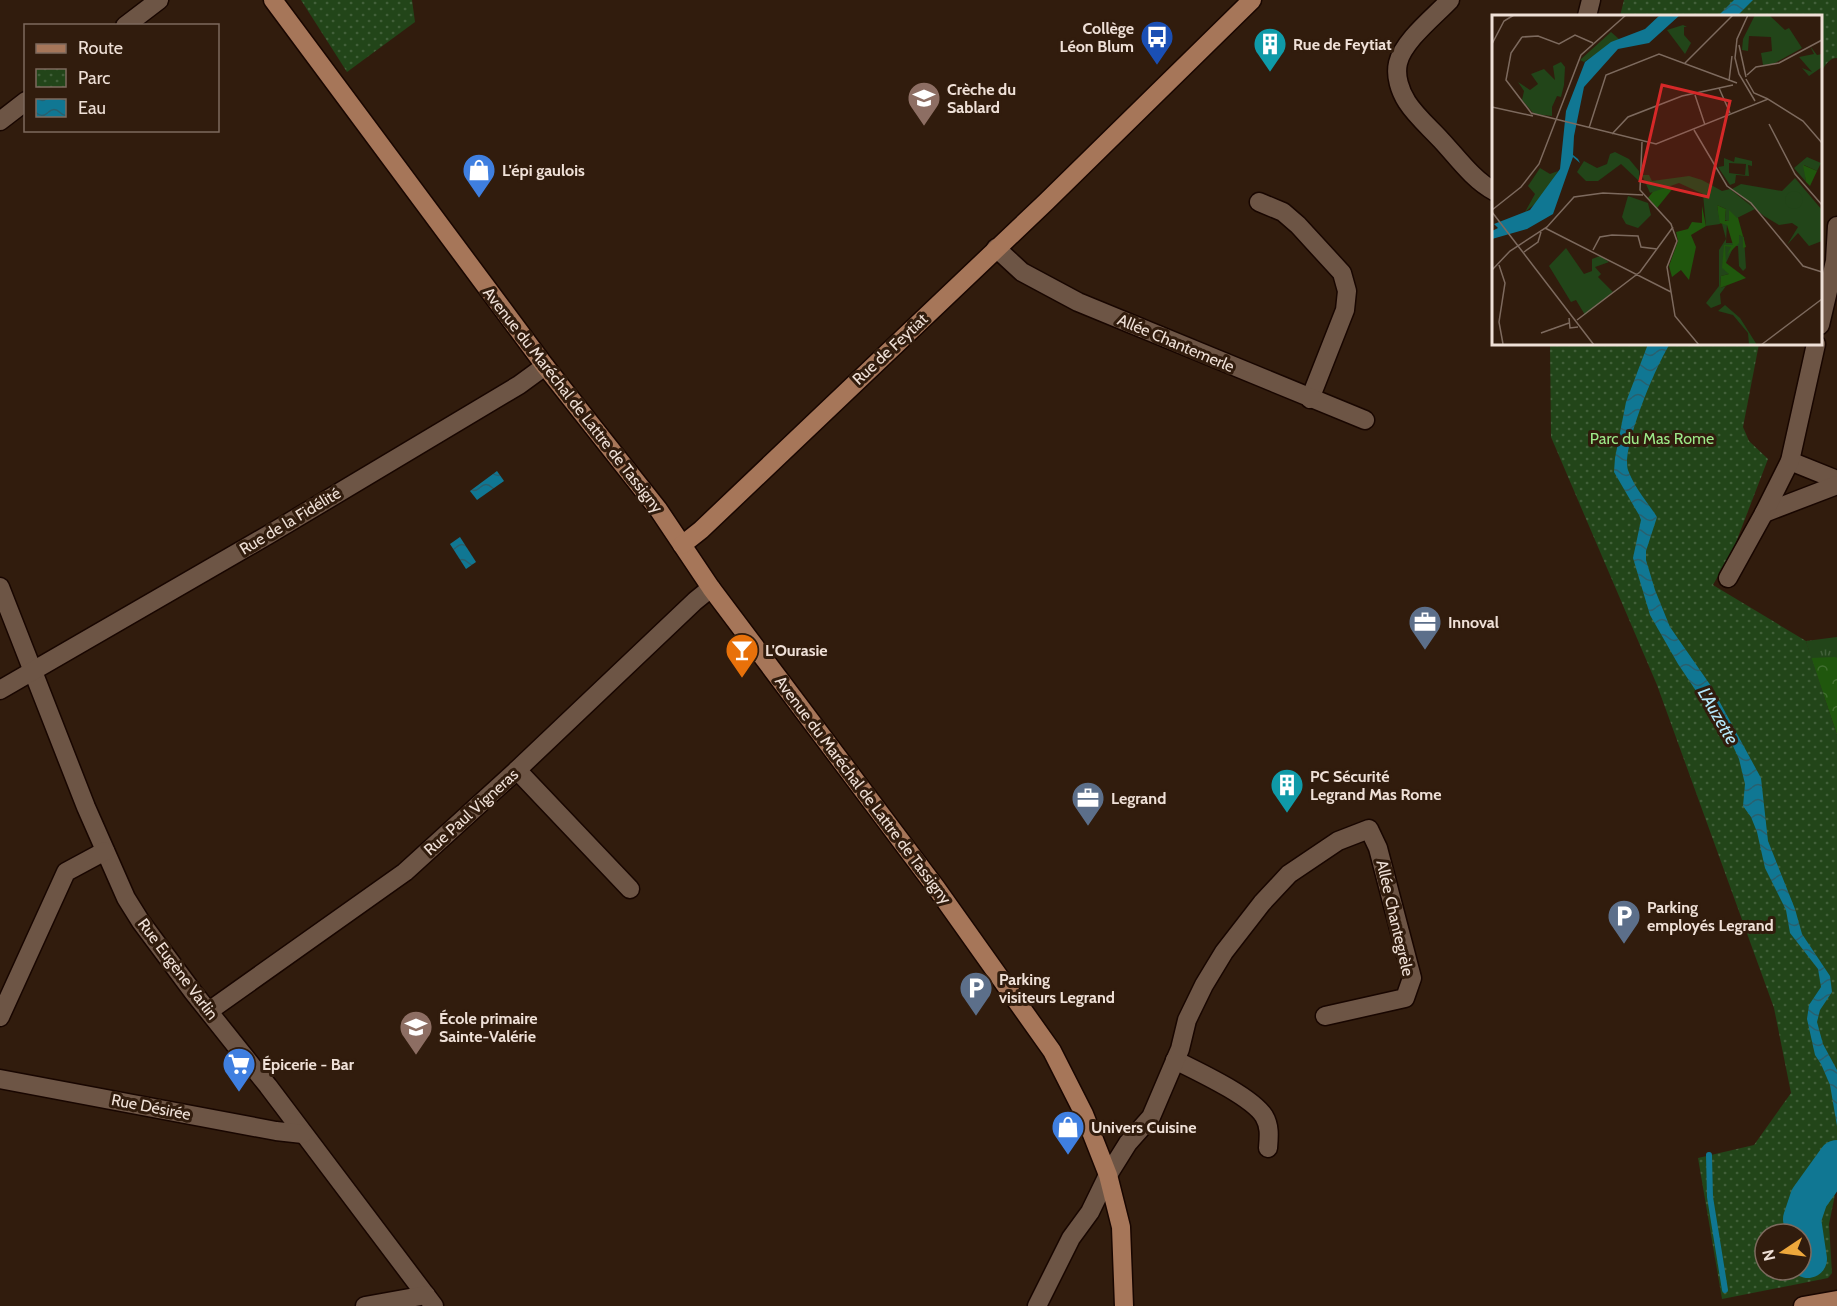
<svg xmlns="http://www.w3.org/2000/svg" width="1837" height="1306" font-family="Cabin,sans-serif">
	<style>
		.grass { fill: url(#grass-tufts) }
		.forest { fill: url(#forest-crowns) }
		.park { fill: url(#park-dots); fill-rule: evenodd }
		.water { fill: url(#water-waves) }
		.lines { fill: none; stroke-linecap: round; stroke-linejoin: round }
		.stream { stroke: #107793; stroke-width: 6 }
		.river { stroke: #107793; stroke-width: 38 }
		.minor-casing { stroke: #180600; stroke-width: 21 }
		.major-casing { stroke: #180600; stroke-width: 21 }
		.minor { stroke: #6d5545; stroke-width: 18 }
		.major { stroke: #a67659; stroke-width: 18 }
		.labels { text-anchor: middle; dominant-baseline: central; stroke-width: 6; stroke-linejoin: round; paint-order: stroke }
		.poi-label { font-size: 16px; font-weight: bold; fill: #efe0d7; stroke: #311c0d; text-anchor: start }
		.street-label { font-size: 16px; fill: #efe0d7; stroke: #311c0d }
		.park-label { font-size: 16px; fill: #9ce888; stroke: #311c0d }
		.water-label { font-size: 18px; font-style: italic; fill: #b4e7fb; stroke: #311c0d }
		.inset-road { fill: none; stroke: #7d6a5e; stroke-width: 1.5 }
		.view { fill: #d62828; fill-opacity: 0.15; stroke: #d62828; stroke-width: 3 }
		.inset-edge { fill: none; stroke: #efe0d7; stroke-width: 3 }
	</style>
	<defs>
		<pattern id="grass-tufts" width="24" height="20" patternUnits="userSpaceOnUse" patternTransform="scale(1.5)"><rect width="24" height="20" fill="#224519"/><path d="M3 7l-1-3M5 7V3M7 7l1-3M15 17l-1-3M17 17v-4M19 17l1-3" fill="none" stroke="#42603a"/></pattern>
		<pattern id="forest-crowns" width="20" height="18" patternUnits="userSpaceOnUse" patternTransform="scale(1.5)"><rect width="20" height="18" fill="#20570d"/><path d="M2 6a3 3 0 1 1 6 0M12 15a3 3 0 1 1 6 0" fill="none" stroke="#416f30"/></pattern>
		<pattern id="park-dots" width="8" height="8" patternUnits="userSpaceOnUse" patternTransform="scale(1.5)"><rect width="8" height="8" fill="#224519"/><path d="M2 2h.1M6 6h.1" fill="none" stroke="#42603a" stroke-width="1.8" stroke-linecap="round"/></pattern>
		<pattern id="water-waves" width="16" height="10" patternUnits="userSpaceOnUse" patternTransform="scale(1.5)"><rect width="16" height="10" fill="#107793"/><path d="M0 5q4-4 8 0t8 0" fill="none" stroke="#29606e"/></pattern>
	</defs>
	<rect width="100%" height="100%" fill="#311c0d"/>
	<polygon class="grass" points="1837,637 1837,658 1811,658 1806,641"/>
	<polygon class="forest" points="1835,657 1837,658 1837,735 1811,658"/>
	<g class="park">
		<polygon points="301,0 412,0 415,22 347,72"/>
		<path d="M1624,0h213v58c-8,0 -13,8 -16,15l-1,-57h-200z"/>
		<path d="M1550,344h209l-16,83 6,14 19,18 -33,86 -22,40 93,56 31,94v450l-8,39 3,49 -4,5 -106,21 -24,-141 56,-13 37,-52 -17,-85 -117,-323 -106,-248zM1765,1234h36v36h-36z"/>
	</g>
	<g class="water">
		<polygon points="1734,0 1753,0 1737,16 1718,16"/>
		<path d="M1648,344h22c-13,19 -49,104 -42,126 6,17 20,33 29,47l-11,34v9l9,30 15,37 41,59 50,92 7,63 27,68 7,25 28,42 2,16 -12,18 -3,12 6,22 14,26v56l-7,-41 -9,-21 -6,-9 -8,-36 2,-14 12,-18 -3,-18 -28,-36 -4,-23 -21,-42 -8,-36 -6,-15 -8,-11 2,-22 -6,-25 -6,-13 -55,-82 -28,-49 -17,-57 8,-38 -2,-5 -25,-43 1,-14 11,-56z"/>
		<polygon points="497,471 504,481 477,500 470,491"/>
		<polygon points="460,537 476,562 466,569 450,544"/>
		<path d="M1837,1150c0,24 -7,22 -20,40 -14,20 -11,46 -6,68l-7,1c-6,-31 -9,-51 11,-80 9,-12 17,-13 22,-29z"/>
	</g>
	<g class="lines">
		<polyline class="stream" points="1709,1155 1710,1197 1725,1290"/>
		<polyline class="river" points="1808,1259 1802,1219 1809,1198 1837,1159"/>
		<g class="minor-casing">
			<g id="minor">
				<path d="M1450,0c-15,16 -47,41 -52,63 -3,13 2,28 9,39 9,14 23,26 34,38 16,17 32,40 53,51"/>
				<polyline points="1587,16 1591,0"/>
				<polyline points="125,26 159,0"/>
				<polyline points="0,121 26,101"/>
				<polyline points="1259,202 1283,212 1298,225 1342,273 1347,291 1345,310 1310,399"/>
				<polyline points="996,248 1022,272 1078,302 1365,420"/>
				<polyline points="1820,325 1835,261 1837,226"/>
				<polyline points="1790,461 1837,480"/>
				<polyline points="1764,513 1837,485"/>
				<polyline points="1728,578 1764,513 1790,461 1816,344"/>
				<polyline points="0,587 86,807 126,898 141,922 193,992 268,1086 434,1306"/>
				<polyline points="0,690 268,535 519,385 545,366"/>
				<polyline points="517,770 630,889"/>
				<polyline points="209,1011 405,872 517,770 695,601 711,588"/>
				<polyline points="0,1017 66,872 105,851"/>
				<path d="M1175,1060c22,11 76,36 89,56 6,10 5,20 4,32"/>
				<polyline points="0,1079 276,1131 303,1134"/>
				<polyline points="365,1306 426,1295"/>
				<polyline points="1037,1306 1071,1238 1090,1212 1108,1175 1128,1143 1151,1117 1180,1049 1187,1020 1204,985 1224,952 1262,903 1289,874 1338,841 1369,829 1378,848 1412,978 1405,998 1325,1016"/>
			</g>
		</g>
		<g class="major-casing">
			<g id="major">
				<polyline points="273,0 545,366 658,509 711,588 937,889 1052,1051 1084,1114 1108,1175 1121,1227 1124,1306"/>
				<polyline points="682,545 701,530 1046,202 1252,0"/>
				<polyline points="1803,1306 1837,1300"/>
			</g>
		</g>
		<use href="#minor" class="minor"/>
		<use href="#major" class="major"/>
	</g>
	<defs>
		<g id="bus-pin" transform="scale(1.725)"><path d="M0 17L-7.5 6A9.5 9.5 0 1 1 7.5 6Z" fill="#1a4fb4" stroke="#311c0d"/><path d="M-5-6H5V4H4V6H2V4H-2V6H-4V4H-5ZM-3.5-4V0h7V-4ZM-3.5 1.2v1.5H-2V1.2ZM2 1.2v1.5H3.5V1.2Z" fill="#fff"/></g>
		<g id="building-pin" transform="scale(1.725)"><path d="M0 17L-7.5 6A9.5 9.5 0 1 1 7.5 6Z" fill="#0f9aa8" stroke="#311c0d"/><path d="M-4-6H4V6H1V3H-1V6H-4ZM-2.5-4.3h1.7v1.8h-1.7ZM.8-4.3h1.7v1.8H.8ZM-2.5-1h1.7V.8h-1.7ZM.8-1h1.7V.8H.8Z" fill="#fff"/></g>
		<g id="school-pin" transform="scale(1.725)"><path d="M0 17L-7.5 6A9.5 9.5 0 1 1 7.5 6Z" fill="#8d6e63" stroke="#311c0d"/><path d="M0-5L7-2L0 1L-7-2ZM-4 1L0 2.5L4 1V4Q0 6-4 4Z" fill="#fff"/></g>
		<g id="shop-pin" transform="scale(1.725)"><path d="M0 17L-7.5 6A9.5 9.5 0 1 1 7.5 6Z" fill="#3f7fe0" stroke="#311c0d"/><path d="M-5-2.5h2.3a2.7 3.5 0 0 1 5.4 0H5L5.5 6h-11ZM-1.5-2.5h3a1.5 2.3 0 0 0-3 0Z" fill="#fff"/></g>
		<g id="office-pin" transform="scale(1.725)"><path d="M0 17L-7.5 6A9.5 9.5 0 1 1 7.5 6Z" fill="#5c6f8a" stroke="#311c0d"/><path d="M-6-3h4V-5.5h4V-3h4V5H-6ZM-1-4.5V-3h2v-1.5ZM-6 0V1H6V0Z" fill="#fff"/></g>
		<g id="bar-pin" transform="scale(1.725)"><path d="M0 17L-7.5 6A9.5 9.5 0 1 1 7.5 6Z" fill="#e8710a" stroke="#311c0d"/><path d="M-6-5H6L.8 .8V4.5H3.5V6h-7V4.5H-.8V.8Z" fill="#fff"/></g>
		<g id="parking-pin" transform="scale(1.725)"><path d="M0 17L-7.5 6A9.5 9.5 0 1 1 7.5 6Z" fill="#5c6f8a" stroke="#311c0d"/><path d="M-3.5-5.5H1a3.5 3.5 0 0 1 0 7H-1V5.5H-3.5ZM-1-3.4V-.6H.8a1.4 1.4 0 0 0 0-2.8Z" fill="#fff"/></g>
		<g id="supermarket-pin" transform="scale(1.725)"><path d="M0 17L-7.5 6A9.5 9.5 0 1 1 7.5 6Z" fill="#3f7fe0" stroke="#311c0d"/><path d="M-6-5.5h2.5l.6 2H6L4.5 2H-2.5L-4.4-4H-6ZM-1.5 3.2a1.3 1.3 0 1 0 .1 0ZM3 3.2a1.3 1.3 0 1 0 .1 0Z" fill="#fff"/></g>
	</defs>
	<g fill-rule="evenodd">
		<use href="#bus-pin" x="1157" y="37"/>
		<use href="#building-pin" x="1270" y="44"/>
		<use href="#school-pin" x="924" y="98"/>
		<use href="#shop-pin" x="479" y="170"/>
		<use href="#office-pin" x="1425" y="622"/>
		<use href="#bar-pin" x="742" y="650"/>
		<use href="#building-pin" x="1287" y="785"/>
		<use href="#office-pin" x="1088" y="798"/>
		<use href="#parking-pin" x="1624" y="916"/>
		<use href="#parking-pin" x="976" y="988"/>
		<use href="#school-pin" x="416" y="1027"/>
		<use href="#supermarket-pin" x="239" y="1064"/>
		<use href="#shop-pin" x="1068" y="1127"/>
	</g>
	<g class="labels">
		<g class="poi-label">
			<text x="1134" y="28" text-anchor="end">Collège<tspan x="1134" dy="18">Léon Blum</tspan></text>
			<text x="1293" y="44">Rue de Feytiat</text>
			<text x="947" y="89">Crèche du<tspan x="947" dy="18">Sablard</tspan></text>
			<text x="502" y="170">L'épi gaulois</text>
			<text x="1448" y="622">Innoval</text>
			<text x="765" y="650">L'Ourasie</text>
			<text x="1310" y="776">PC Sécurité<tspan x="1310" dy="18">Legrand Mas Rome</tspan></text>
			<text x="1111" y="798">Legrand</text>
			<text x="1647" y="907">Parking<tspan x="1647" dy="18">employés Legrand</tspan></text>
			<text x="999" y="979">Parking<tspan x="999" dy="18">visiteurs Legrand</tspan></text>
			<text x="439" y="1018">École primaire<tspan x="439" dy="18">Sainte-Valérie</tspan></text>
			<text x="262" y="1064">Épicerie - Bar</text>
			<text x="1091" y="1127">Univers Cuisine</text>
		</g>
		<g class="street-label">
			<text transform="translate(1176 343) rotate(23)">Allée Chantemerle</text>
			<text transform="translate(890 349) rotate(-43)">Rue de Feytiat</text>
			<text transform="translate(573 400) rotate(52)">Avenue du Maréchal de Lattre de Tassigny</text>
			<text transform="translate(290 521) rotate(-31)">Rue de la Fidélité</text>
			<text transform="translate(863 790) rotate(53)">Avenue du Maréchal de Lattre de Tassigny</text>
			<text transform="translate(471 812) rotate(-42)">Rue Paul Vigneras</text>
			<text transform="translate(1395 918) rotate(77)">Allée Chantegrèle</text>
			<text transform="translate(178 969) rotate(53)">Rue Eugène Varlin</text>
			<text transform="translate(151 1107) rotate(11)">Rue Désirée</text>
		</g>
		<g class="park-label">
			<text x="1652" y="438">Parc du Mas Rome</text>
		</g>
		<g class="water-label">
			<text transform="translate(1718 716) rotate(60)">L'Auzette</text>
		</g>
	</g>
	<g transform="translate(1492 15)">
		<rect width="330" height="330" fill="#311c0d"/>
		<path d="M263,0h14l16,15 4,-2 13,20 -29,16 -10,1 -2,-12 11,-2 -1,-14 -22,-1 -1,15 -6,-1 1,-11zM191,10l4,2h-3v8l7,8 -6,11 -18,-24zM318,31l7,9 5,-1v13l-13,9 -7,-8 10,4 -13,-15 15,-3zM243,142l17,4v5l-4,-1 1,11 -13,-1 -1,8 -5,2 -12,-18 6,-1v-8l10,4zM237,148l17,1 -1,11 -16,-2zM315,142l14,6 -4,8 -13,-6 2,17 -12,-14zM136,181l20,7 3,12 -13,13 -12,-4 -4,-7zM230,209h5l-1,19h13v-8l5,2 2,31 -3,3 -4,-5 -1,-20h-4l-8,17 3,11 -8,2 -1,12 6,-2 -6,8 1,10 -10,4 -5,-5 13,-17v-36l7,-11zM233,290l15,13 17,27h-8l-1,-12 -15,-18 -15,-4z" fill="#224519" fill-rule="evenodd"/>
		<path d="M311,150l14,6 -7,15 12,12 -16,-16zM182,172l-17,21 -9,-10 7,-9zM225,190l9,4 -1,12 4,-1 -1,-11 9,5 9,33 -3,1v-11l-4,-2v8l-12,12 4,-8 -6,-1 1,17 20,15 -26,10 1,-12 8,-2 -7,-6 2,-23h9l-6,-20 -8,-2zM210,191l4,20 -15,9 5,12 -7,33 -8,-10 -9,7 -3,-11 9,-25 -2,-9 12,-3 4,-7 10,1z" fill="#20570d"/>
		<path d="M119,17l8,7 -35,23 -4,-2zM69,47l4,5 -1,18 -3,12 -4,-1 -5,11v9l-18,-2 -12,-14 2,-9 -6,-9 12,8 8,-6 -7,-10 13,-5 11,11 -2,-14zM123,137l14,7 10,12v10l-18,-17 -23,17h-12l-9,-9 7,-11 13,7 10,-4 3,-10zM48,153l10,6 8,-3 -15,26 -18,15 10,-18 -7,-8zM150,160h7l3,6 37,-5 13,4 20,11 8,-2 25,20 -18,9 -8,-8v11l-4,-1 1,-11 -9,-4 3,19 -14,2 -3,-32 -24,-11 -29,10zM303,163l27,32v31l-13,5 -11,-13 -11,12 11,-18 -6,-4 -13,2 -15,-9 -32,-27 9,-5 41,7zM74,233l18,26 8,-3v-12l8,-3 9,6 -14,5 6,7 -3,3 15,15 -28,23 -9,-15 -5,2 -22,-36z" fill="#224519"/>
		<path d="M293 185a9 9 0 1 1 18 0a9 9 0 1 1-18 0Z" fill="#224519"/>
		<path d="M168,0h20l-31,28 -31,6 -34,38 -10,49 -1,19 5,4 2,4 -7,-6 -20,57 -26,15 -35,10v-8l6,-3 -4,-4 36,-14 30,-41 6,-58 19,-49 26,-20 34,-13z" fill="#107793"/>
		<path class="inset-road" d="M256,0l-11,24 -2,19 4,16 16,27M30,22l-11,16 -5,27 26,34M30,22l16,-1 21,8 16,-9 18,8M0,29l12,-23 10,-6M247,30l7,32M193,48l48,-48M255,60l9,-8 23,-4 43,-23M254,64l8,14 14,6M237,66l3,-25M227,73l11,25M203,80l10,30M0,92l41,9M39,98l125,31 112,-45 35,22 19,22M277,109l26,50 27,31M97,113l17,-53 53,-21 78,29M202,115l33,56 24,17 52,63 19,6M120,119l16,-17 54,-21 51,-11M150,127l-2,48 31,34 6,17 -10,26 8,49 24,29M0,195l29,-23 18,-23 42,-109 45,-40M0,197l102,133M53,213l126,64M101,235l7,-13 12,-2 26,1 3,11 16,2M32,237l14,-10 3,-10M7,250l6,18 -6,39 4,22M0,255l18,-19 37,-24 27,-30 29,-4 40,2M77,303l1,10 8,-1M85,305l63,-48 33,-45M49,318l28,-10M269,330l61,-46"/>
		<path class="view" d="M170,70l68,16 -22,96 -68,-16z"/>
		<rect width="330" height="330" class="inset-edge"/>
	</g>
	<rect x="24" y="24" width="195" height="108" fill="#311c0d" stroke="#7d6a5e" stroke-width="1.5"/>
	<rect x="36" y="44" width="30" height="9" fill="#a67659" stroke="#7d6a5e" stroke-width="1.5"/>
	<text x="78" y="54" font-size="18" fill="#efe0d7">Route</text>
	<rect x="36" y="69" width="30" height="18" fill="url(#park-dots)" stroke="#7d6a5e" stroke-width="1.5"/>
	<text x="78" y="84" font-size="18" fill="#efe0d7">Parc</text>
	<rect x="36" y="99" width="30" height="18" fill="url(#water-waves)" stroke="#7d6a5e" stroke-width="1.5"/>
	<text x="78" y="114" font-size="18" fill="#efe0d7">Eau</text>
	<g transform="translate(1783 1252) rotate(257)"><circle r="28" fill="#311c0d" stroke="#7d6a5e" stroke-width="1.5"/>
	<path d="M0-4.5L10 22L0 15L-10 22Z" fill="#eea83c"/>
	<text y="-9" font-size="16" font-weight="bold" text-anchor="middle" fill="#efe0d7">N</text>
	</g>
</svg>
